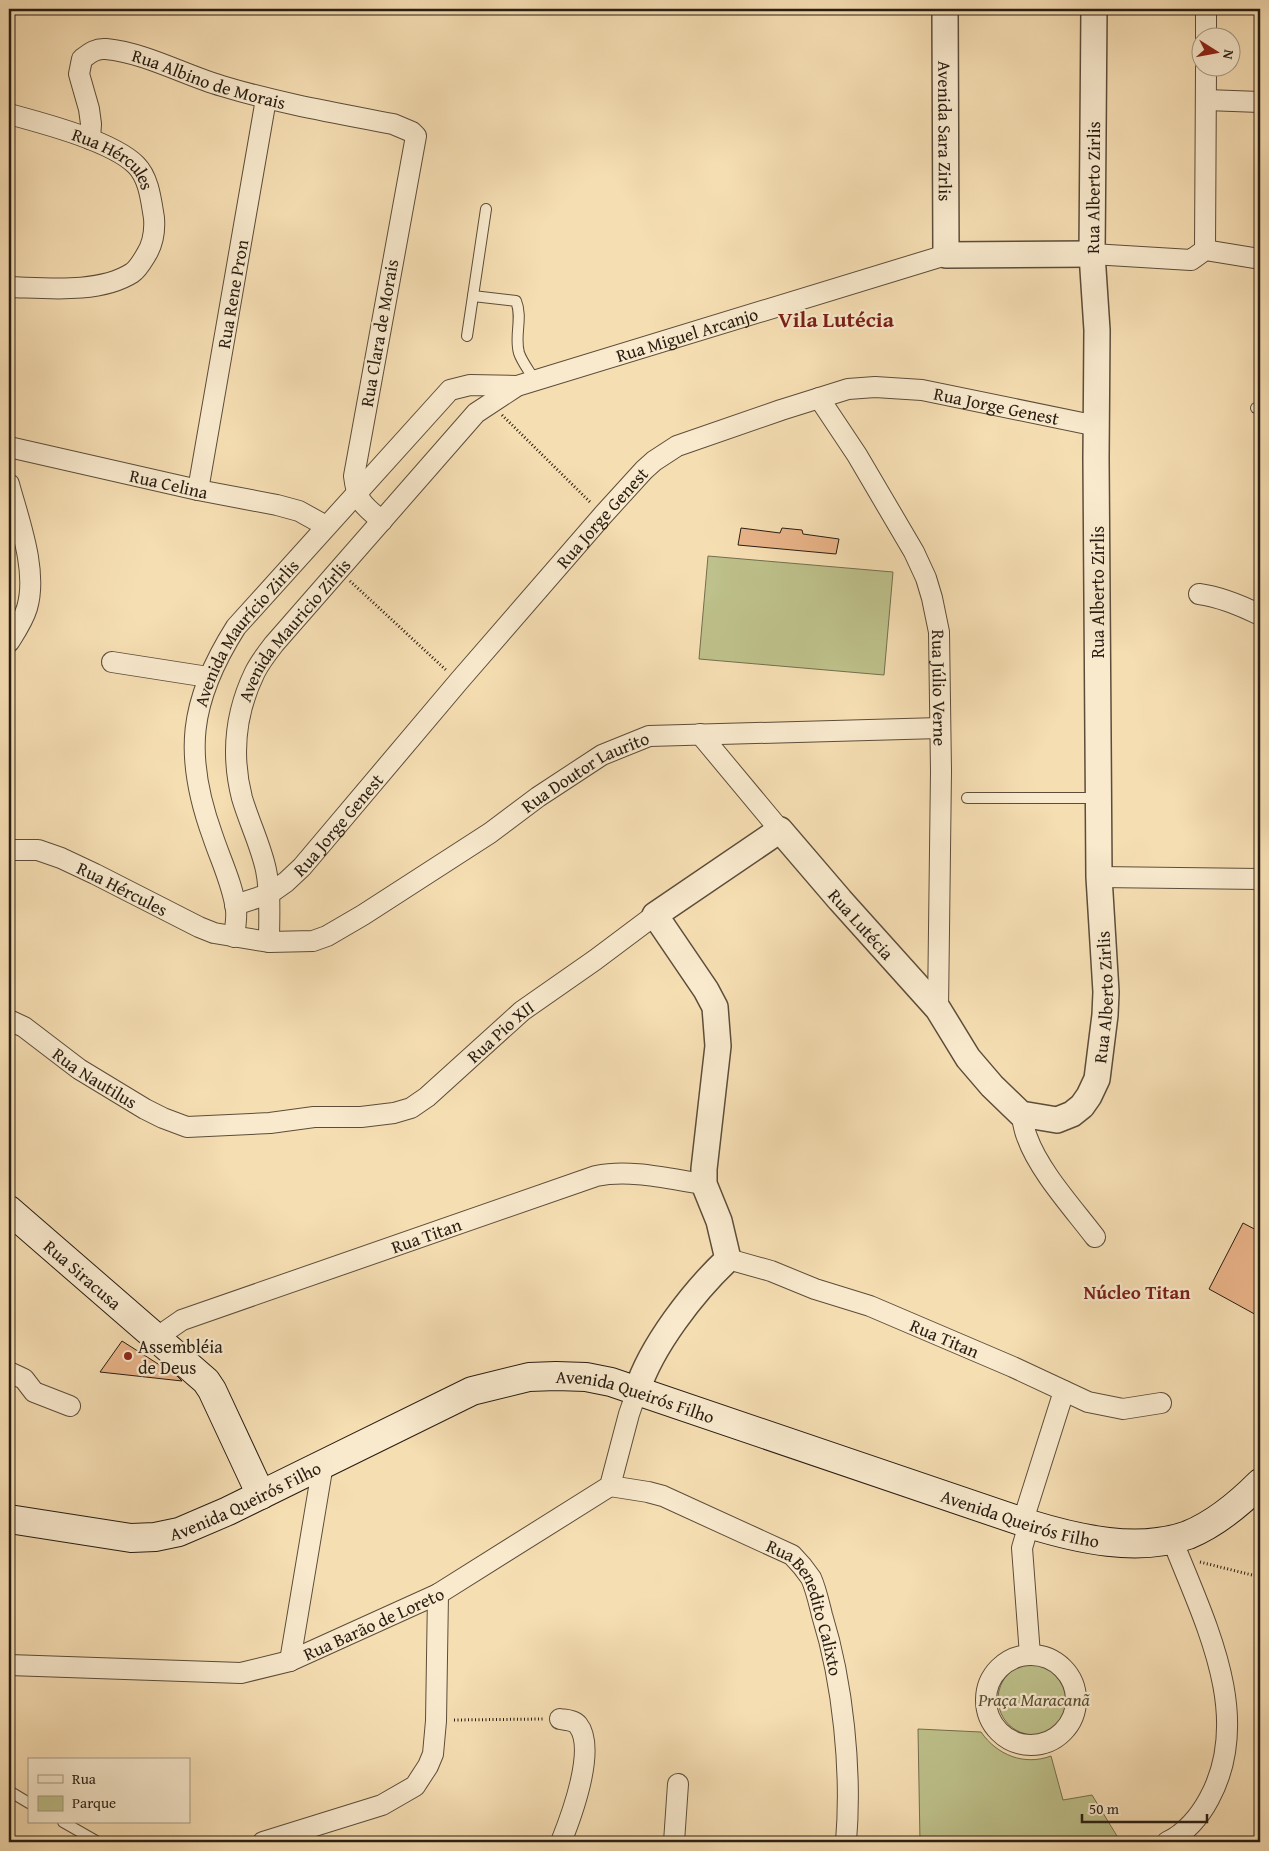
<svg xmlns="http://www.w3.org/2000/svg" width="1269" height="1851" font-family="'Gentium Book Plus',serif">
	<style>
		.green { fill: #bec18b; stroke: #736f4e }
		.building { fill: #ebb58a; stroke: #281d12 }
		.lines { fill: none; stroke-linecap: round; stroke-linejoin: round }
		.service-casing { stroke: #5c4d3a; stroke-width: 12 }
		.minor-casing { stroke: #5c4d3a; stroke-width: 22 }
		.tertiary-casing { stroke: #5c4d3a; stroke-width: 28 }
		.secondary-casing { stroke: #281d12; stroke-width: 30 }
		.path { stroke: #281d12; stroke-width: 3; stroke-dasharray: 1 2.5; stroke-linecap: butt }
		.service { stroke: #f9eace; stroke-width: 10 }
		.minor { stroke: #f9eace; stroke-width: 20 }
		.tertiary { stroke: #f9eace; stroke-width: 25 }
		.secondary { stroke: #f9eace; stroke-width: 28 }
		.poi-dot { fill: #8f2418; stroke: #f9eace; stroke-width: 2 }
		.labels { text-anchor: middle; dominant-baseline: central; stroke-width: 4.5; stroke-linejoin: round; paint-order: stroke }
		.street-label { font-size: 18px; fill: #281d12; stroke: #f9eace }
		.poi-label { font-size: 18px; fill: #281d12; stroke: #f9eace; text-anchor: start }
		.park-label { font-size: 18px; font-style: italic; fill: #554e36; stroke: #f9eace }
		.neighbourhood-label { font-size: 19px; font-weight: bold; fill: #7a1f14; stroke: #f9eace }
		.district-label { font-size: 22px; font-weight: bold; fill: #7a1f14; stroke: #f9eace }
	</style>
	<rect width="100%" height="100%" fill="#f6deb3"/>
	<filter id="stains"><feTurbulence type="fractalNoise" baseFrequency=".004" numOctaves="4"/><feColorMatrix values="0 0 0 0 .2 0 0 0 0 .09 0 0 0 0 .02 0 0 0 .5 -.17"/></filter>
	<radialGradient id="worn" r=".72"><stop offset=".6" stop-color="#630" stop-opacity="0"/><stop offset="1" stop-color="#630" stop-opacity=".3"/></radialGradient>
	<g class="green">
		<polygon points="708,556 893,572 884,675 699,659"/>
		<circle cx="1034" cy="1699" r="36"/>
		<path d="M918,1729l63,3c16,23 43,34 70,24l12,44 29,-5 28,46 -10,1h-190z"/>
	</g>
	<g class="building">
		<polygon points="741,528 780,533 782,528 802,530 803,534 839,539 836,554 738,545"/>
		<polygon points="1243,1223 1260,1232 1260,1317 1209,1289"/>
		<polygon points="122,1341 177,1376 182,1381 100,1372"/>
	</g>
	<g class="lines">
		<g class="service-casing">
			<g id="service">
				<path d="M473,296l43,5c7,17 -2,35 3,52 3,9 11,19 16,28"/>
				<polyline points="467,336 486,209"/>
				<polyline points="1256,408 1260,408"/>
				<polyline points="967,798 1098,798"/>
				<polyline points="9,1791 29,1803"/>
				<polyline points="63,1822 98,1842"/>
			</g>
		</g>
		<g class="minor-casing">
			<g id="minor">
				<polyline points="1206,38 1206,9"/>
				<polyline points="1206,100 1260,102"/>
				<path id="s1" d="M9,114c33,9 103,27 127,51 13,13 15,35 18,53 1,13 -1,26 -8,37 -3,5 -8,14 -14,18 -33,21 -86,15 -123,14"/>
				<path id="s2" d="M90,139l1,-15 -2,-15 -10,-35 3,-15c8,-6 14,-11 24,-10 40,4 78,26 116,37 56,17 114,27 171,38l19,8 4,4 -62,340c3,26 9,29 28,45"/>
				<polyline points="1205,250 1206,68"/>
				<polyline points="1092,254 1191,260 1205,250 1260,259"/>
				<path id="s3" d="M819,398l38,57 57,97 12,26 6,20 7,34 2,139 -3,238"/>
				<path id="s4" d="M9,447l189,43 79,15 22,6 27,15"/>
				<path d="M9,484c10,37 29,87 18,124 -4,13 -11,23 -18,34"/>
				<path id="s5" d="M198,490l68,-391"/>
				<path d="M1199,594c22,3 41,11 61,21"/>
				<polyline points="112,662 208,677"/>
				<polyline points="700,734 780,830"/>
				<path id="s6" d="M9,850h29l23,8 34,16 104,53 15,6 55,9 44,-1 14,-5 36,-21 127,-82 48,-36 64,-42 47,-19 291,-8"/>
				<polyline points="1099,877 1260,879"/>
				<path id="s7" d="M235,905l34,-11 17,-12 16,-15 157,-186 144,-166 41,-45 10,-9 23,-15 104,-36 67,-21 27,-2 47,3 175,36"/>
				<path id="s8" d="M234,937c1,-9 3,-18 2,-27 -3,-25 -15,-49 -23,-73 -30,-82 -24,-136 23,-210l214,-237 20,-5 47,1"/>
				<path id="s9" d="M269,942c0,-24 2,-48 -3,-72 -5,-24 -17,-48 -24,-72 -11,-43 -7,-85 13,-126 5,-10 12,-19 19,-28l202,-231 41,-27 429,-131"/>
				<path id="s10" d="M9,1020l15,7 55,42 66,40 18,9 24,9 83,-4 44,-6h47l33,-4 17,-5 16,-11 95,-86 73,-51 60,-45"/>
				<path d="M1021,1114c2,7 3,16 6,23 12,34 46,71 68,100"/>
				<path id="s11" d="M728,1259l43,12 44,18 55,17 143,61 75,35 35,7 38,-6"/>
				<path id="s12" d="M156,1338l26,-18 414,-144c35,-7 73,3 108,8"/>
				<polyline points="9,1372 24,1379 34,1392 70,1406"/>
				<path id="s13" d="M610,1486l38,6 15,4 129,59c7,7 13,14 19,23 5,11 8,25 11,37 21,68 30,156 24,227"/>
				<polyline points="1030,1655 1022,1548 1029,1524 1026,1511 1064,1391"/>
				<circle cx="1031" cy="1700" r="45"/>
				<polyline points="290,1661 323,1464"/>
				<path id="s14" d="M9,1665l232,8 49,-12 148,-67 172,-108 19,-72 8,-23"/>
				<path d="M560,1719c6,1 14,1 18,6 19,24 -7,92 -17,117"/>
				<polyline points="263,1842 382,1805 415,1786 428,1766 433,1754 436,1721 438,1594"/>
				<polyline points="674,1842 678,1784"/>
				<path d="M1167,1842c18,-8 33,-26 42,-43 46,-84 -6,-180 -37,-260"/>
			</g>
		</g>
		<g class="tertiary-casing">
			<g id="tertiary">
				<path id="s15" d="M945,9l1,246 146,-1"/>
				<path id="s16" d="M637,1391c14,-45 57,-100 91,-132l-9,-38 -15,-37v-15l14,-123 -3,-39 -9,-17 -51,-75 125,-85 60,70 98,109 30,49 24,28 29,28 36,6 15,-6 10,-8 7,-10 8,-17 8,-64 1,-23 -7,-115 -3,-419 1,-128 -5,-76 2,-245"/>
			</g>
		</g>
		<g class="secondary-casing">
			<g id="secondary">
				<path id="s17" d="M9,1210l197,171 6,9 49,105"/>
				<path id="s18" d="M9,1519l122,19 24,-1 24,-5 49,-21 244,-120 57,-14 27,-1 30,1 25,5 418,142c49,15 109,29 159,11 27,-11 52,-32 72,-52"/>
			</g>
		</g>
		<g class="path">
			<polyline points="502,415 590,502"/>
			<polyline points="350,581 446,670"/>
			<polyline points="1200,1562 1260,1577"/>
			<polyline points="454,1720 543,1719"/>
		</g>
		<use href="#service" class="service"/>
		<use href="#minor" class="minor"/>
		<use href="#tertiary" class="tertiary"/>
		<use href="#secondary" class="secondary"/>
	</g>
	<circle class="poi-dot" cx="128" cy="1356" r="5"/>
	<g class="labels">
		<g class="street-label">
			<text stroke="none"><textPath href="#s2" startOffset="216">Rua Albino de Morais</textPath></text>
			<text stroke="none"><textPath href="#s15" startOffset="122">Avenida Sara Zirlis</textPath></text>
			<text stroke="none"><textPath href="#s1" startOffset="116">Rua Hércules</textPath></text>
			<text stroke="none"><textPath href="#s16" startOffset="2042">Rua Alberto Zirlis</textPath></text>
			<text stroke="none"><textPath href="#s5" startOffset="199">Rua Rene Pron</textPath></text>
			<text transform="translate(379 333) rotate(-80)">Rua Clara de Morais</text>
			<text stroke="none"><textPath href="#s9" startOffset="845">Rua Miguel Arcanjo</textPath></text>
			<text stroke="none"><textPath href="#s7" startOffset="974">Rua Jorge Genest</textPath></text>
			<text stroke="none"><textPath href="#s4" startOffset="164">Rua Celina</textPath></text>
			<text stroke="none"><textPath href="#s7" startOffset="539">Rua Jorge Genest</textPath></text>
			<text transform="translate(1097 592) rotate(-90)">Rua Alberto Zirlis</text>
			<text stroke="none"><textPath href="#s9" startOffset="334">Avenida Mauricio Zirlis</textPath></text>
			<text stroke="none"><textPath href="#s8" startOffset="325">Avenida Maurício Zirlis</textPath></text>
			<text stroke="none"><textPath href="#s3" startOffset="321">Rua Júlio Verne</textPath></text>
			<text stroke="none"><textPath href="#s6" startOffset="645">Rua Doutor Laurito</textPath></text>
			<text stroke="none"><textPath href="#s7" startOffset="134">Rua Jorge Genest</textPath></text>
			<text stroke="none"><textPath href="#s6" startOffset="122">Rua Hércules</textPath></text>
			<text stroke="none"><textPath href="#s16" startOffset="804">Rua Lutécia</textPath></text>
			<text stroke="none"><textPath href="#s16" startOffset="1232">Rua Alberto Zirlis</textPath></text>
			<text stroke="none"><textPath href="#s10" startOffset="552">Rua Pio XII</textPath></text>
			<text stroke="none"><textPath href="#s10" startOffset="104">Rua Nautilus</textPath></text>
			<text stroke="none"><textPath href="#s12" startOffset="290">Rua Titan</textPath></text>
			<text stroke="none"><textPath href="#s17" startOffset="98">Rua Siracusa</textPath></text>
			<text stroke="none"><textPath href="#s11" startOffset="231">Rua Titan</textPath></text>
			<text stroke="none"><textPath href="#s18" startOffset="665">Avenida Queirós Filho</textPath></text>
			<text stroke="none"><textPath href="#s18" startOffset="245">Avenida Queirós Filho</textPath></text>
			<text stroke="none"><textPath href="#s18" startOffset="1070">Avenida Queirós Filho</textPath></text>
			<text stroke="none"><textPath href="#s13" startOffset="248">Rua Benedito Calixto</textPath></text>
			<text stroke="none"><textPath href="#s14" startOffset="374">Rua Barão de Loreto</textPath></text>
		</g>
		<g class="poi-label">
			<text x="138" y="1346">Assembléia<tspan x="138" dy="21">de Deus</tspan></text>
		</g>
		<g class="park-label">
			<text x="1034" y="1699">Praça Maracanã</text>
		</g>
		<g class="neighbourhood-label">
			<text x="1137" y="1292">Núcleo Titan</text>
		</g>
		<g class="district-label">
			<text x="836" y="319">Vila Lutécia</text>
		</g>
	</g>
	<rect width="1269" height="1851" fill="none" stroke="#f6deb3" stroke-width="30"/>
	<rect x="10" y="10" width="1249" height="1831" fill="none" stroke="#281d12" stroke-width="2.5"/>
	<rect x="15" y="15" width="1239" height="1821" fill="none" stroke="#281d12"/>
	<rect x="28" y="1758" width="162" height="65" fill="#f9eace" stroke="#a59883"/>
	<rect x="38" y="1775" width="25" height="8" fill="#f9eace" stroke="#a59883"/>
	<text x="72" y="1784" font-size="15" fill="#281d12">Rua</text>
	<rect x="38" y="1796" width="25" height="15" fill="#bec18b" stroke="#a59883"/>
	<text x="72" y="1808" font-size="15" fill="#281d12">Parque</text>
	<g transform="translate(1216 52) rotate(101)"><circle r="24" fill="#f9eace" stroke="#a59883"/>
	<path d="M0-4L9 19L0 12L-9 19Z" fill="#8f2418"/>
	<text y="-8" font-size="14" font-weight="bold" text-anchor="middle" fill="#281d12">N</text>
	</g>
	<path d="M1082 1814v8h125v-8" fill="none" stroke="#281d12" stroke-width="2.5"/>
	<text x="1089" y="1814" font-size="15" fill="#281d12" stroke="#f9eace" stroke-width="4" paint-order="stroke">50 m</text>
	<rect width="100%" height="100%" filter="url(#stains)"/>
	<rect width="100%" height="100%" fill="url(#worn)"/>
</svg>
